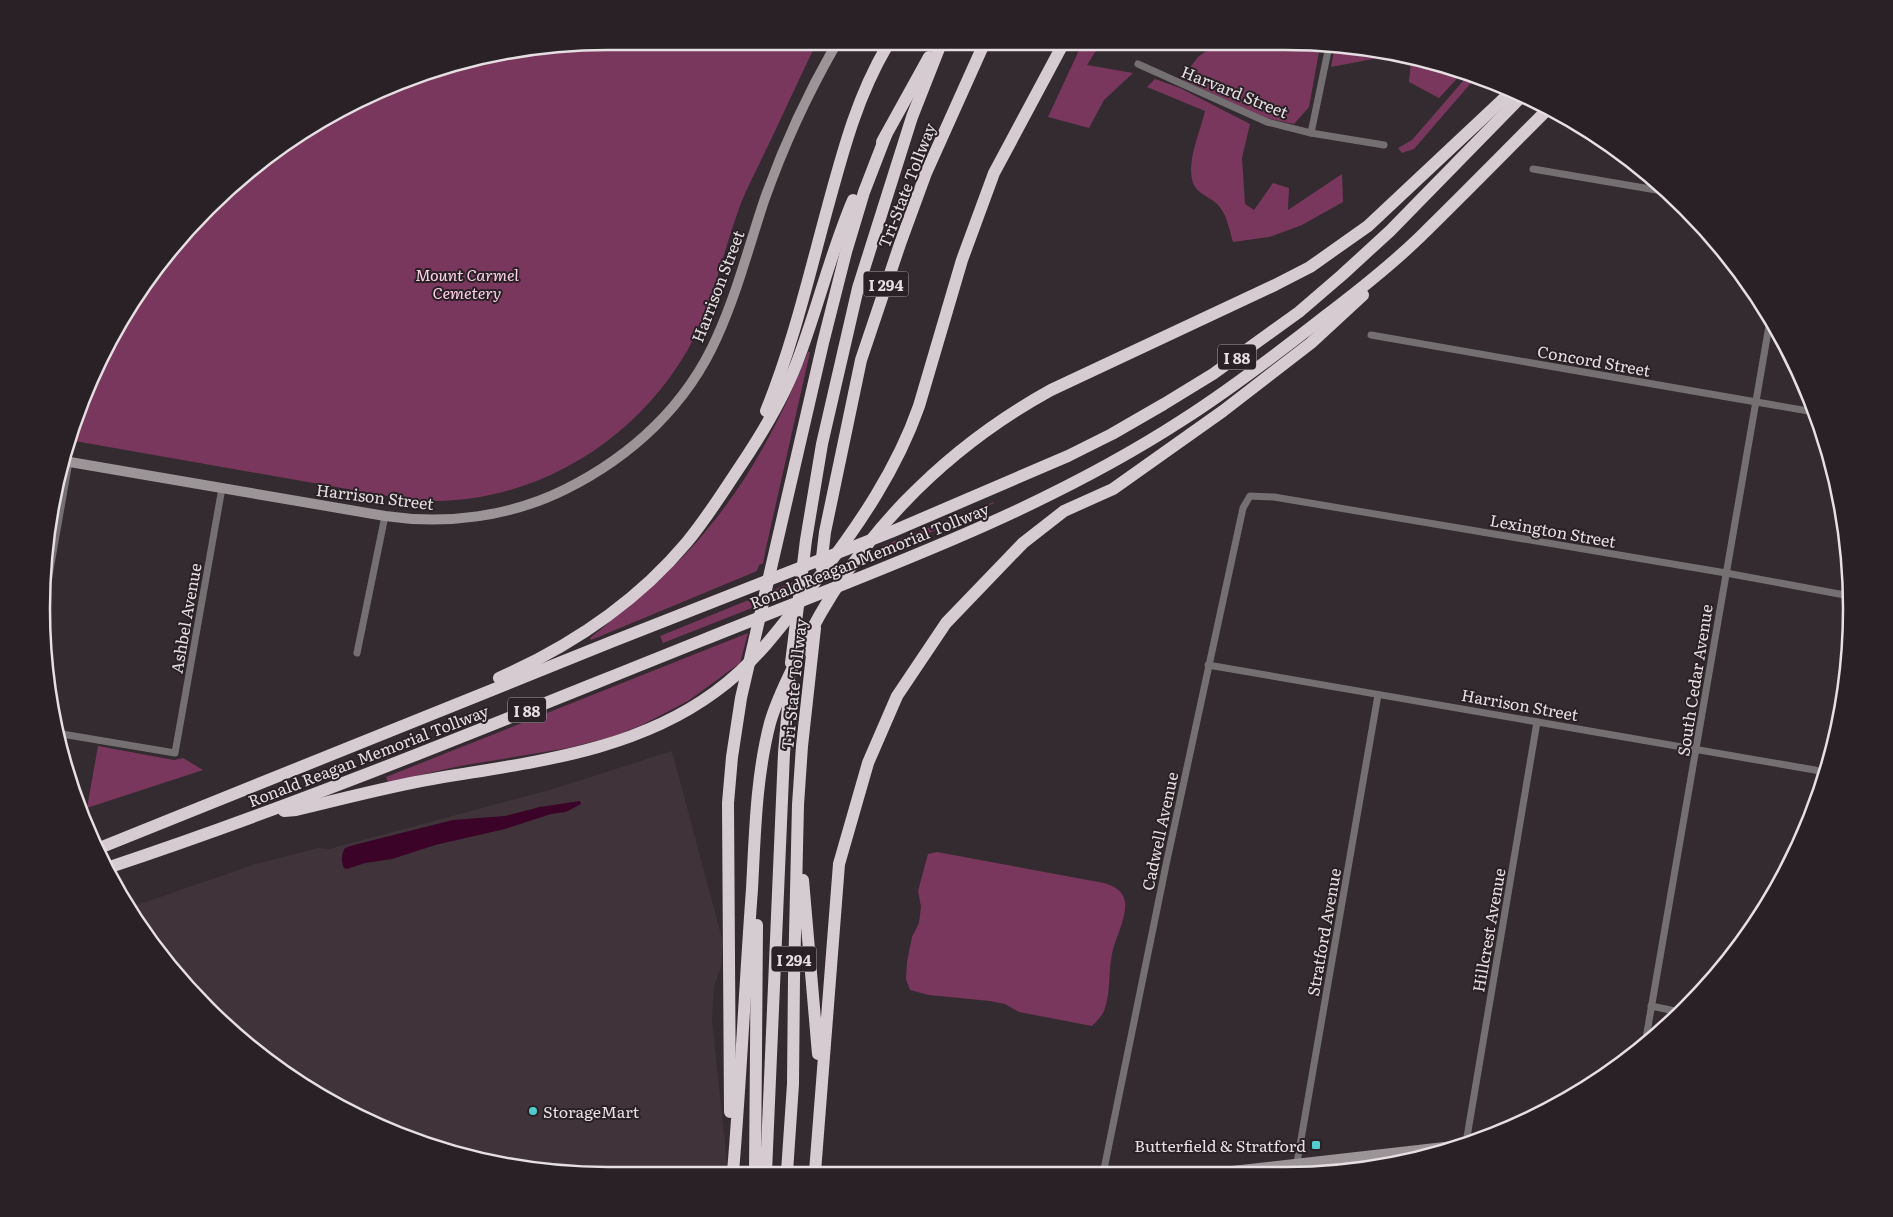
<svg xmlns="http://www.w3.org/2000/svg" width="1893" height="1217" font-family="Literata,serif">
	<style>
		.built { fill: #403339 }
		.green { fill: #7a375d }
		.water { fill: #3b0327 }
		.lines { fill: none; stroke-linecap: round; stroke-linejoin: round }
		.street { stroke: #747072; stroke-width: 7 }
		.secondary { stroke: #9c9598; stroke-width: 10 }
		.highway { stroke: #d6cbd0; stroke-width: 12 }
		.poi-dot { fill: #52cdcf; stroke: #292125; stroke-width: 2 }
		.labels { text-anchor: middle; dominant-baseline: central; stroke-width: 4; stroke-linejoin: round; paint-order: stroke }
		.shield { fill: #292125; stroke: #ada6a9; stroke-width: 1 }
		.shield-label { font-size: 15px; font-weight: bold; fill: #e5dfe2 }
		.street-label { font-size: 16px; fill: #e5dfe2; stroke: #292125 }
		.park-label { font-size: 16px; font-style: italic; fill: #ffd1e8; stroke: #292125 }
		.poi-label { font-size: 16px; fill: #e5dfe2; stroke: #292125; text-anchor: start }
		.rim { fill: none; stroke: #e5dfe2; stroke-width: 2.5 }
	</style>
	<rect width="100%" height="100%" fill="#332b2f"/>
	<polygon class="built" points="672,751 723,942 721,966 714,987 712,1020 728,1172 535,1171 391,1132 294,1080 235,1035 137,923 128,908 256,864 318,848 329,849 553,789"/>
	<g class="green">
		<path d="M534,46h281c-17,35 -33,71 -50,106 -8,17 -17,34 -24,51 -17,45 -26,92 -47,135 -49,96 -150,162 -258,163 -17,0 -33,-3 -49,-5l-318,-56 2,-14 46,-101 42,-62 75,-81 59,-45 133,-66z"/>
		<polygon points="1081,46 1099,46 1087,65 1133,73 1104,100 1089,128 1048,117"/>
		<polygon points="1213,46 1320,46 1309,107 1294,124 1265,118 1181,79 1198,57"/>
		<polygon points="1335,46 1359,46 1388,53 1373,59 1331,67"/>
		<polygon points="1408,58 1464,71 1439,98 1409,82 1411,60"/>
		<polygon points="1470,73 1477,76 1414,149 1402,153 1398,148 1412,140"/>
		<path d="M1155,79l25,9 70,36 -8,34 3,46 9,6 19,-27 16,5 -1,22 54,-36 1,28 -41,23 -33,12 -36,5c-4,-13 -6,-29 -17,-39 -7,-6 -19,-10 -23,-20 -7,-22 7,-50 12,-72l-58,-24z"/>
		<path d="M808,352h2l-44,196 -3,15 -4,2 -2,6 -166,69 -1,-2c36,-29 71,-57 102,-91 52,-57 88,-124 116,-195z"/>
		<polygon points="994,502 994,503 871,560 882,546"/>
		<polygon points="810,575 798,590 663,643 660,636"/>
		<polygon points="748,633 740,663 688,701 642,725 614,736 568,748 460,766 388,782 386,777"/>
		<polygon points="98,746 174,760 183,758 203,770 87,808"/>
		<path d="M937,852l167,31c10,3 19,7 21,19 2,16 -10,36 -13,52 -4,18 -1,39 -8,57 -3,6 -7,10 -12,15l-73,-14 -14,-8 -15,-3 -61,-6 -19,-5 -4,-11 1,-17 5,-25 7,-14 2,-16 -3,-16 10,-37z"/>
	</g>
	<path class="water" d="M580,801l1,3 -15,8 -15,2 -46,15 -70,16 -43,14 -27,4 -18,6 -3,-1c-3,-7 -3,-13 1,-20l9,-3 99,-25 52,-4 35,-9z"/>
	<g class="lines">
		<g class="street">
			<polyline points="1138,64 1267,122 1311,133 1384,145"/>
			<polyline points="1311,133 1329,46"/>
			<polyline points="1533,169 1668,192"/>
			<polyline points="1371,335 1814,412"/>
			<polyline points="44,604 69,462"/>
			<polyline points="357,653 385,516"/>
			<polyline points="1208,665 1815,770 1826,774"/>
			<polyline points="56,733 175,753 222,488"/>
			<polyline points="1651,1006 1680,1012"/>
			<polyline points="1645,1044 1770,320"/>
			<polyline points="1466,1143 1537,722"/>
			<polyline points="1103,1174 1167,860 1243,508 1250,496 1274,497 1726,573 1850,596"/>
			<polyline points="1295,1174 1378,695"/>
		</g>
		<g class="secondary">
			<path d="M64,461l321,55c61,9 125,1 181,-27 66,-33 121,-84 151,-152 20,-44 32,-91 47,-136 19,-54 43,-106 71,-155"/>
			<polyline points="1205,1174 1462,1145"/>
		</g>
		<g class="highway">
			<polyline points="882,142 929,57"/>
			<path d="M766,411c27,-66 43,-136 62,-205 15,-55 29,-109 59,-160"/>
			<polyline points="821,566 825,532 861,360 900,244 926,173 983,46"/>
			<polyline points="791,663 806,540 822,444 858,288 912,117 940,46"/>
			<path d="M499,678c72,-32 137,-75 188,-136 19,-23 34,-47 50,-71 23,-34 44,-68 59,-106 21,-54 34,-111 57,-165"/>
			<path d="M284,811l12,-1c40,-10 80,-20 120,-28 103,-19 212,-26 299,-90 42,-30 73,-74 104,-115 40,-52 78,-108 100,-171l43,-146 32,-87 68,-127"/>
			<polyline points="97,849 611,642 891,532 1068,456 1112,434 1164,404 1213,374 1299,312 1342,275 1390,231 1523,95"/>
			<path d="M107,868c202,-67 398,-149 596,-228 163,-66 332,-124 481,-221 48,-31 94,-66 140,-102 33,-25 66,-51 96,-80 43,-42 86,-86 128,-128"/>
			<polyline points="803,880 818,1054"/>
			<polyline points="730,1112 728,803 732,757 741,698 823,343 846,252 864,192 886,135"/>
			<path d="M733,1172c8,-94 12,-189 19,-283 3,-56 4,-112 18,-166 7,-25 19,-47 30,-70 53,-112 142,-203 251,-263l224,-105 35,-18 58,-41 145,-136"/>
			<polyline points="755,1172 757,925"/>
			<polyline points="766,1172 784,753 790,683"/>
			<polyline points="787,1172 793,1084 794,978 798,805 802,746 815,628"/>
			<polyline points="815,1172 839,864 868,763 897,696 946,623 1023,543 1064,511 1113,489 1223,411 1311,343 1363,295"/>
		</g>
	</g>
	<g class="poi-dot">
		<circle cx="533" cy="1111" r="5"/>
		<rect x="1311" y="1140" width="10" height="10" rx="2.5"/>
	</g>
	<g class="labels">
		<g class="shield">
			<rect x="863.5" y="271.5" width="45" height="25" rx="4"/>
			<rect x="1218" y="344.5" width="38" height="25" rx="4"/>
			<rect x="508" y="697.5" width="38" height="25" rx="4"/>
			<rect x="771.5" y="946.5" width="45" height="25" rx="4"/>
		</g>
		<g class="shield-label">
			<text x="886" y="284">I 294</text>
			<text x="1237" y="357">I 88</text>
			<text x="527" y="710">I 88</text>
			<text x="794" y="959">I 294</text>
		</g>
		<g class="street-label">
			<text transform="translate(1235 91) rotate(22)">Harvard Street</text>
			<text transform="translate(906 185) rotate(-69)">Tri-State Tollway</text>
			<text transform="translate(717 286) rotate(-69)">Harrison Street</text>
			<text transform="translate(1594 360) rotate(10)">Concord Street</text>
			<text transform="translate(375 496) rotate(7)">Harrison Street</text>
			<text transform="translate(1553 530) rotate(10)">Lexington Street</text>
			<text transform="translate(869 555) rotate(-22)">Ronald Reagan Memorial Tollway</text>
			<text transform="translate(185 618) rotate(-80)">Ashbel Avenue</text>
			<text transform="translate(1694 680) rotate(-81)">South Cedar Avenue</text>
			<text transform="translate(793 684) rotate(-84)">Tri-State Tollway</text>
			<text transform="translate(1520 704) rotate(10)">Harrison Street</text>
			<text transform="translate(368 755) rotate(-21)">Ronald Reagan Memorial Tollway</text>
			<text transform="translate(1159 831) rotate(-78)">Cadwell Avenue</text>
			<text transform="translate(1488 930) rotate(-80)">Hillcrest Avenue</text>
			<text transform="translate(1323 932) rotate(-80)">Stratford Avenue</text>
		</g>
		<g class="park-label">
			<text x="467" y="274">Mount Carmel<tspan x="467" dy="18">Cemetery</tspan></text>
		</g>
		<g class="poi-label">
			<text x="543" y="1111">StorageMart</text>
			<text x="1306" y="1145" text-anchor="end">Butterfield &amp; Stratford</text>
		</g>
	</g>
	<path d="M0 0H1893V1217H0ZM608 50H1285A558 558 0 0 1 1843 608V609A558 558 0 0 1 1285 1167H608A558 558 0 0 1 50 609V608A558 558 0 0 1 608 50Z" fill="#292125" fill-rule="evenodd"/>
	<path class="rim" d="M608 50H1285A558 558 0 0 1 1843 608V609A558 558 0 0 1 1285 1167H608A558 558 0 0 1 50 609V608A558 558 0 0 1 608 50Z"/>
</svg>
